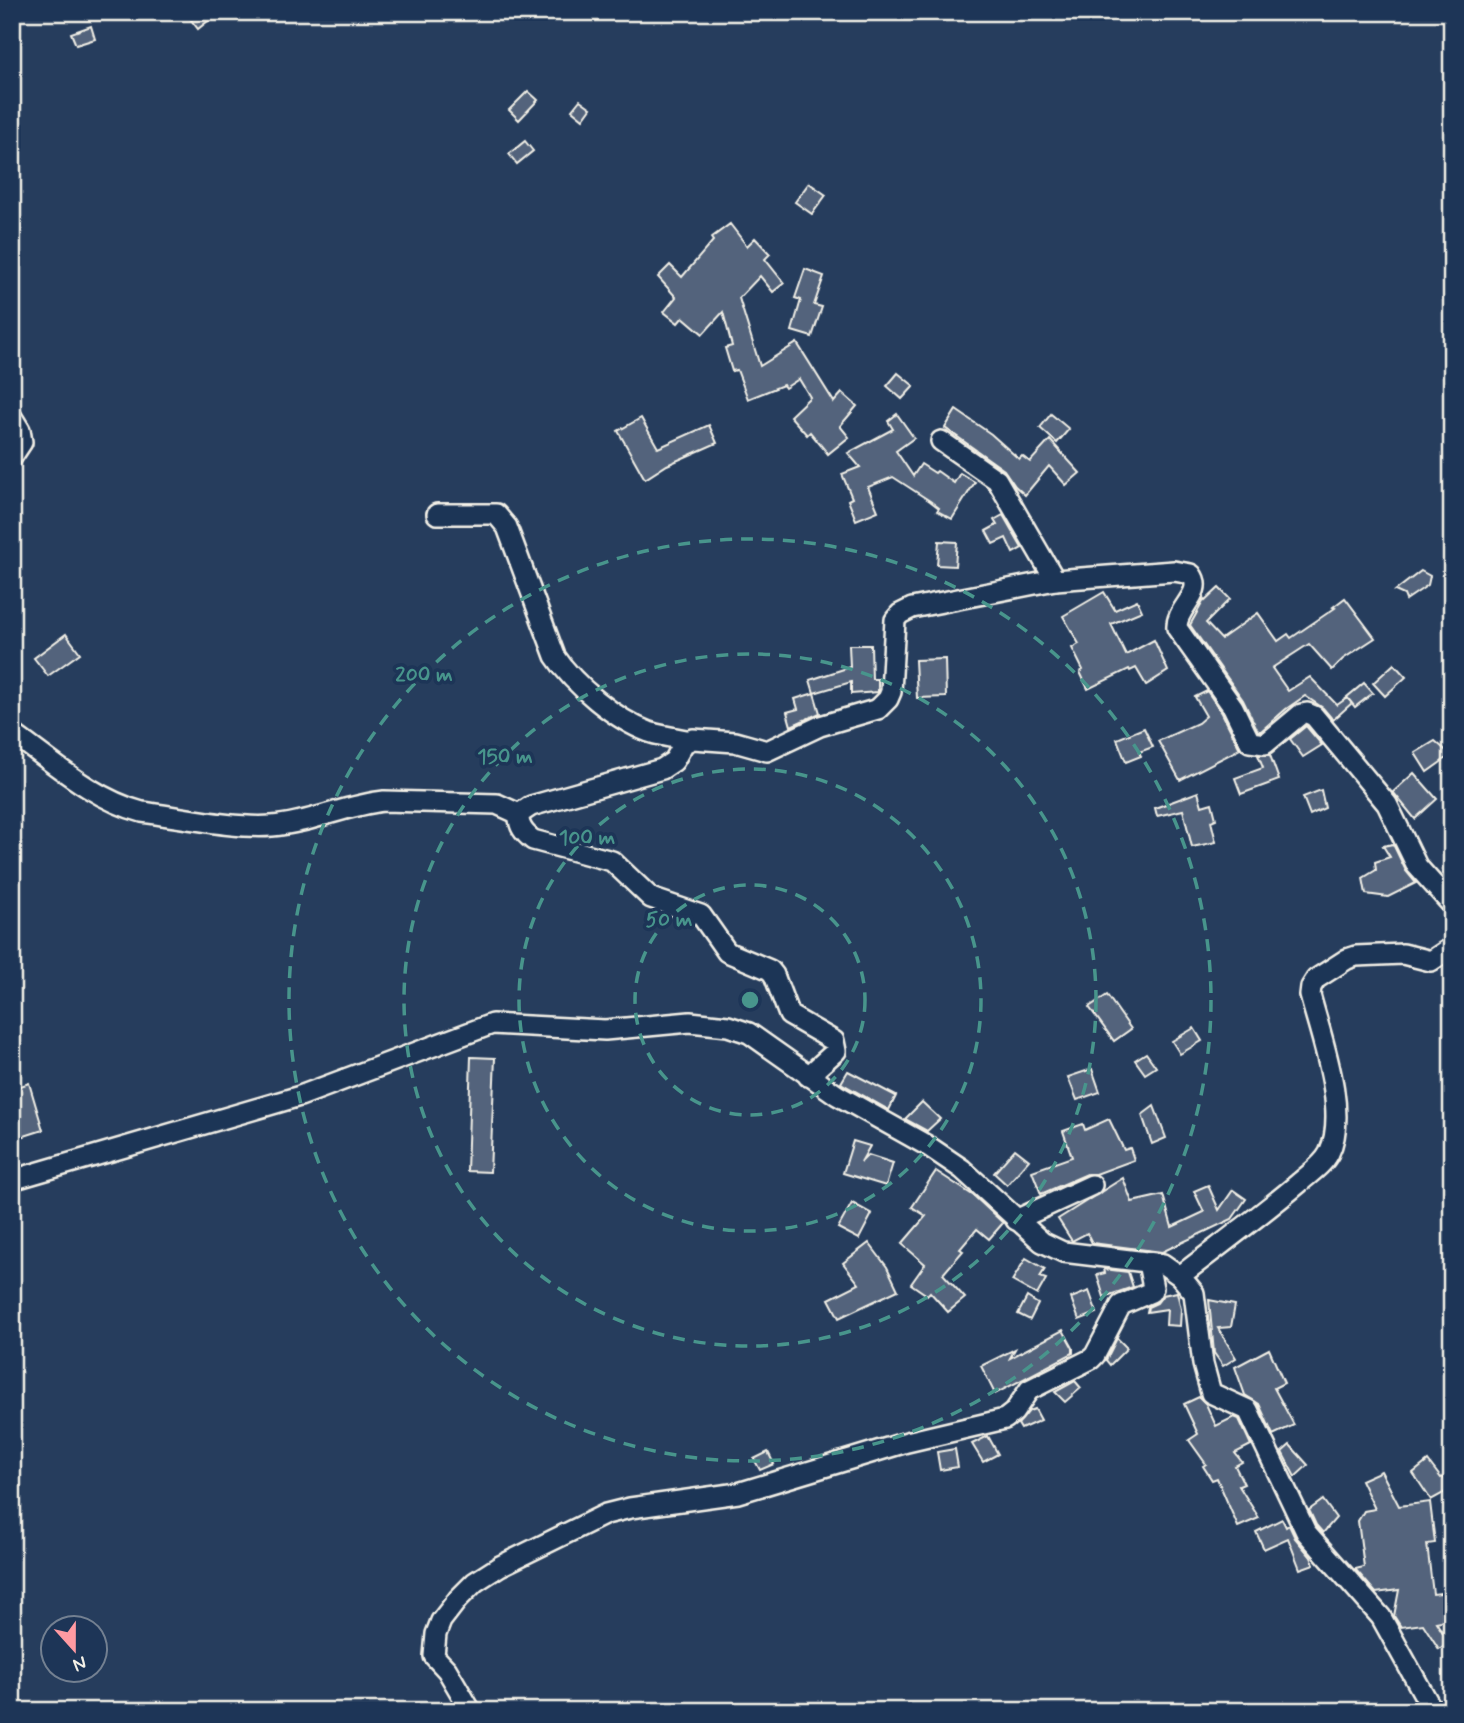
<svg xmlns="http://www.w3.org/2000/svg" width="1464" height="1723" font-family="Mynerve,sans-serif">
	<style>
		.building { fill: #52647b; stroke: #f4f1e8; stroke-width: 2 }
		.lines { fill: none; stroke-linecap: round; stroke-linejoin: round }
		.minor-casing { stroke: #f4f1e8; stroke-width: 24 }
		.minor { stroke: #1d3557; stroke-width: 19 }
		.ring { fill: none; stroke: #48958c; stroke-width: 3.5; stroke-dasharray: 12 9 }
		.centre { fill: #48958c; stroke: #1d3557; stroke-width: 3.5 }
		.ring-label { font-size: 21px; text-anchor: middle; font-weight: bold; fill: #48958c; stroke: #1d3557; stroke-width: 7; stroke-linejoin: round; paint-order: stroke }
	</style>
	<rect width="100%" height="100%" fill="#263d5d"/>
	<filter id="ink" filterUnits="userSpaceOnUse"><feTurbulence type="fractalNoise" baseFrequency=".0143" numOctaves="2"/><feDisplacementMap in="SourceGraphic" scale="14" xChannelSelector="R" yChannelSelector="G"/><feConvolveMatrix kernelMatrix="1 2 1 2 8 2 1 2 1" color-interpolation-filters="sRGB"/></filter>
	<g filter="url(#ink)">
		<g class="building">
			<polygon points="185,12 219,12 198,29"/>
			<polygon points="91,26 95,39 76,45 71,33"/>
			<polygon points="528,91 538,100 519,120 509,110"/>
			<polygon points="580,100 591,108 583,119 572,110"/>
			<polygon points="525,141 533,151 517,164 509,154"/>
			<polygon points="809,183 826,195 812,214 795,202"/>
			<polygon points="730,224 747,246 755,238 770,254 765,259 784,283 773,292 760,276 739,298 760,366 797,343 834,402 842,393 857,406 840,426 849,437 828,454 810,432 807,435 790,416 810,397 799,379 785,388 783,385 748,399 737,370 732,371 725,348 732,346 723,312 703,334 683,317 678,323 664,312 676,297 658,277 670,265 682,277 713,241 711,238"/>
			<polygon points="805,269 824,276 814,305 822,307 812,337 792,331 801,300 795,298"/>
			<polygon points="898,373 914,386 902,399 887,386"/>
			<polygon points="956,410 991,434 1019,459 1022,456 1030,462 1050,440 1080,473 1066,485 1049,466 1025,495 1015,486 1004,470 945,428"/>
			<polygon points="897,414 914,438 896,451 913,476 921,464 935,473 937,471 954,483 960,473 975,482 952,519 937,511 939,508 930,501 893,477 868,487 878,511 856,520 848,500 852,498 842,474 860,467 848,453 893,429 888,421"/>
			<polygon points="1051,414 1069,429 1057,443 1040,428"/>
			<polygon points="641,418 658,448 709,425 717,443 667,465 645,479 618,431"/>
			<polygon points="1003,515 1022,548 1013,553 1006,538 993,544 986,531 997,525 994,520"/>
			<polygon points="939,541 957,542 955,566 937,565"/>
			<polygon points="1421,571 1430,576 1428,585 1406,600 1404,595 1395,591"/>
			<polygon points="1219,588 1230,599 1206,623 1221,639 1258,613 1278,641 1288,634 1291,638 1335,608 1333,607 1345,598 1375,638 1343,659 1332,670 1309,644 1272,668 1288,691 1310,677 1337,705 1347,698 1352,703 1333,720 1323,708 1305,696 1286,709 1261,731 1258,731 1243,700 1190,625 1204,600 1205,601"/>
			<polygon points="1104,592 1115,610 1137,600 1142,611 1111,624 1126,655 1154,640 1168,671 1146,685 1136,668 1130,671 1129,669 1088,689 1080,672 1083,670 1072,648 1079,644 1063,616"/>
			<polygon points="66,634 80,653 48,676 34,658"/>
			<polygon points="849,645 871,645 872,679 878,679 878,692 851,694 851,682 814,693 810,680 850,667"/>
			<polygon points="945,659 946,697 917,698 915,660"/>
			<polygon points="1394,664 1406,677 1385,696 1373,683"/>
			<polygon points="1364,683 1373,693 1355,707 1347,697"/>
			<polygon points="1207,691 1222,713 1240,749 1180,780 1158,741 1198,723 1206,716 1195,697"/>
			<polygon points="814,693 820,713 791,726 787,712 798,709 795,699"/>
			<polygon points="1306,726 1322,745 1303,757 1290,739"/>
			<polygon points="1144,728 1153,747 1139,752 1141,756 1126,762 1117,739"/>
			<polygon points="1435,741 1451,755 1427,772 1415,753"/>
			<polygon points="1258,755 1270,755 1279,780 1241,794 1235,778 1263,768"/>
			<polygon points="1414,773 1437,799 1415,819 1393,792"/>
			<polygon points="1321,790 1325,808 1310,815 1303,797"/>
			<polygon points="1198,792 1202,806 1212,803 1216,819 1211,821 1216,842 1192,847 1183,810 1157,816 1155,808"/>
			<polygon points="1393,844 1406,871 1416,883 1388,897 1366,894 1363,878 1376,870 1375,862 1390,857 1383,846"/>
			<polygon points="1107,995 1131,1029 1114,1041 1089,1007"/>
			<polygon points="1194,1028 1202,1041 1180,1054 1172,1041"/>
			<polygon points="1146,1053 1156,1067 1145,1074 1135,1060"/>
			<polygon points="471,1057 495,1058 490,1172 467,1171"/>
			<polygon points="1092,1069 1100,1092 1077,1100 1068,1077"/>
			<polygon points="848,1071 896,1096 889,1110 841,1083"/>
			<polygon points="29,1083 43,1130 12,1140 12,1089"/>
			<polygon points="922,1102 940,1119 927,1131 905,1119"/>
			<polygon points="1154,1106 1166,1138 1152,1144 1142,1115"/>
			<polygon points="1109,1119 1124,1150 1130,1148 1134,1160 1096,1174 1087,1174 1041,1194 1032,1171 1072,1157 1063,1131 1083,1124 1085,1130"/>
			<polygon points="853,1141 870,1146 861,1162 868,1155 893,1163 886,1186 843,1173"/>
			<polygon points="1015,1149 1029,1160 1007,1185 994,1173"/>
			<polygon points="936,1171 974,1196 1003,1223 989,1239 977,1229 960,1249 963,1251 943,1274 965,1298 948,1312 930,1292 927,1295 911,1284 925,1264 902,1244 926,1216 912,1207"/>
			<polygon points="1123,1178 1132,1202 1163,1195 1172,1227 1204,1212 1194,1191 1208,1185 1219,1210 1233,1190 1246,1199 1232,1219 1162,1252 1092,1243 1087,1233 1072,1241 1058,1219"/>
			<polygon points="852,1203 872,1214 859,1239 838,1228"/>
			<polygon points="869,1243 887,1267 898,1290 839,1318 829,1299 859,1284 843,1263"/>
			<polygon points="1026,1258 1045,1269 1040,1277 1046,1279 1037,1295 1012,1281"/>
			<polygon points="1104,1269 1128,1272 1133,1287 1104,1297 1097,1275 1105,1273"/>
			<polygon points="1089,1291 1097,1313 1079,1320 1071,1298"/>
			<polygon points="1177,1292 1181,1309 1180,1326 1166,1325 1167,1309 1147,1312 1148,1307 1157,1303 1163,1295"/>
			<polygon points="1027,1297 1038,1304 1030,1320 1018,1314"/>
			<polygon points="1209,1300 1235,1305 1231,1327 1218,1328 1236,1358 1223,1366 1214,1353"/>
			<polygon points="1063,1330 1073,1348 1073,1353 995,1394 981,1366 1015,1349 1010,1358"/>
			<polygon points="1117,1338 1127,1348 1110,1365 1106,1360"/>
			<polygon points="1269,1349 1284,1383 1274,1388 1294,1425 1273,1435 1259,1404 1245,1395 1235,1367"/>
			<polygon points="1075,1381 1081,1388 1065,1402 1055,1392"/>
			<polygon points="1199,1397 1206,1404 1216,1426 1234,1417 1239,1419 1251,1445 1235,1453 1242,1462 1235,1466 1244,1484 1239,1486 1259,1518 1238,1527 1217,1478 1212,1480 1203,1466 1206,1464 1189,1440 1198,1434 1184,1404"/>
			<polygon points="1035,1409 1041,1420 1021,1429 1018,1424 1029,1411"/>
			<polygon points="988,1436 998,1454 983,1462 972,1444"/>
			<polygon points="1290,1445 1308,1465 1295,1477 1282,1452"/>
			<polygon points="955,1449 958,1467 940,1470 937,1452"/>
			<polygon points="768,1452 774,1464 760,1470 754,1459"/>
			<polygon points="1428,1461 1441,1478 1443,1477 1451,1489 1431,1500 1413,1473"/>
			<polygon points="1381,1471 1399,1506 1430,1502 1435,1543 1427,1544 1433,1594 1450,1592 1445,1608 1447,1620 1436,1622 1449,1642 1439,1649 1423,1624 1401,1627 1394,1616 1399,1590 1376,1593 1355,1569 1364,1567 1358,1521 1364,1511 1375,1509 1361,1480"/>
			<polygon points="1323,1500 1336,1518 1323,1533 1316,1525 1309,1510"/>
			<polygon points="1282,1519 1286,1527 1289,1525 1295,1538 1311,1557 1314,1564 1300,1569 1288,1538 1264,1549 1256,1532"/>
		</g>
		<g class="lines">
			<g class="minor-casing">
				<g id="minor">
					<polyline points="12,417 20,430 22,442 12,457"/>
					<polyline points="941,441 997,480 1055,580"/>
					<path d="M437,514h59l11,13 48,129c19,29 61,64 94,76 12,4 26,6 38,8"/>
					<path d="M12,733c41,29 81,66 130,79 38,5 93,17 130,14 39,-3 74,-21 112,-25l113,3 22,10"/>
					<path d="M808,1076l28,-25 -2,-10 -45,-26 -15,-40 -4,-5 -43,-18 -26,-37 -50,-17 -39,-37 -79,-21c-9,-7 -15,-14 -14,-26l12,-8 131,-37 12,-8 10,-18 9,-4 42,3 32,9 53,-25 58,-17 10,-10 3,-7 4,-72 5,-6 12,-6 143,-28 119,-9 17,3c15,19 -16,34 -14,54l56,79 17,35 15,2 36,-30 6,-1 7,3 73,88 30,62 35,39"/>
					<polyline points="12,1180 300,1096 492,1024 605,1030 690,1022 728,1026 749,1033 837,1095 928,1146 962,1169 1042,1242 1063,1252 1163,1264 1180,1276 1194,1293 1203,1364 1211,1393 1248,1410 1306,1532 1381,1617 1433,1711"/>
					<polyline points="1016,1220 1092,1185"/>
					<path d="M1180,1276c40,-31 81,-61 119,-93 10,-9 24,-18 30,-30 20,-41 -8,-116 -19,-158l1,-8 5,-8 31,-20 9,-3 47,-2 28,7 21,-14"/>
					<polyline points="471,1711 447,1670 434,1656 436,1634 441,1621 458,1599 475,1582 500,1566 606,1514 630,1508 738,1493 907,1442 1005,1419 1014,1412 1029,1390 1091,1359 1095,1355 1121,1305 1151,1292 1153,1288 1148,1263"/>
				</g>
			</g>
			<use href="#minor" class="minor"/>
		</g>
	</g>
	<g class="ring">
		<circle cx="750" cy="1000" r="115"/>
		<circle cx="750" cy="1000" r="231"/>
		<circle cx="750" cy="1000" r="346"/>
		<circle cx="750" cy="1000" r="461"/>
	</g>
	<circle cx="750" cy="1000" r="10" class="centre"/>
	<g class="ring-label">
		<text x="424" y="681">200 m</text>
		<text x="505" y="763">150 m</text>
		<text x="587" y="844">100 m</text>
		<text x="669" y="926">50 m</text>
	</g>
	<rect width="1464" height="1723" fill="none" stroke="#1d3557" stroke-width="42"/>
	<rect x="21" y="21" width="1422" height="1681" fill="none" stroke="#f4f1e8" stroke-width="2.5" filter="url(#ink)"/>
	<g transform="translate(74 1649) rotate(159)"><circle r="33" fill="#1d3557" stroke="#738091" stroke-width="2"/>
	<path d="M0-5L12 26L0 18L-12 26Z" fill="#ff9aa2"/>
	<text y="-10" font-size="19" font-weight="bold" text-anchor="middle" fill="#f4f1e8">N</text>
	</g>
</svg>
